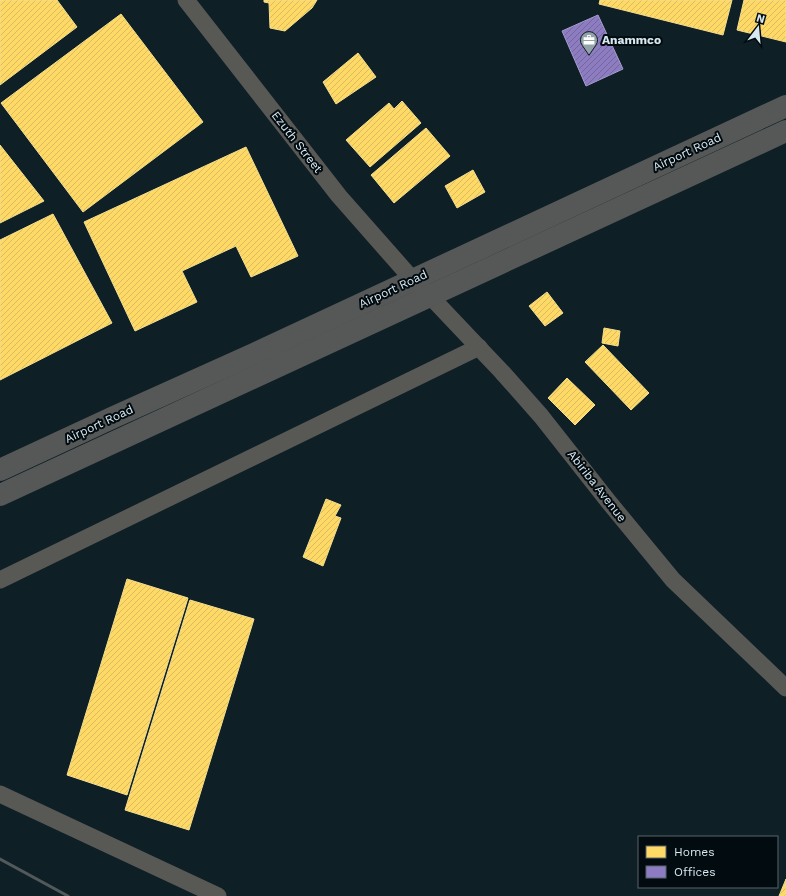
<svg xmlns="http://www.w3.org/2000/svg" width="786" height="896" font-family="'Work Sans',sans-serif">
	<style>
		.homes { fill: url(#homes-hatch); stroke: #f3de8f }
		.offices { fill: url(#offices-hatch); stroke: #a49dd0 }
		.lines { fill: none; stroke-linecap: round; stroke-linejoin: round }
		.minor { stroke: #585855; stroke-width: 17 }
		.major { stroke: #555857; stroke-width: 22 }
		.rail { stroke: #51595b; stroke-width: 3 }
		.labels { text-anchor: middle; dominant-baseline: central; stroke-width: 4; stroke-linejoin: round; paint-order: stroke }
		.poi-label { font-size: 12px; font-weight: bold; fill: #d8e9f0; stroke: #020b10; text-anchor: start }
		.street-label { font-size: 12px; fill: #d8e9f0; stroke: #020b10 }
	</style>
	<defs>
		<pattern id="homes-hatch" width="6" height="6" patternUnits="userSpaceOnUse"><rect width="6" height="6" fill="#ffd966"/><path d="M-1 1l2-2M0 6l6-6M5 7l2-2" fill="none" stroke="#d9bc60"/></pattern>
		<pattern id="offices-hatch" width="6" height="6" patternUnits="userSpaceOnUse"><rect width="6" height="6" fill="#8e7cc3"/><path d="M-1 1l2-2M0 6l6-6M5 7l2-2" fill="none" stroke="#736998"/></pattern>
	</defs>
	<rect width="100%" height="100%" fill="#0e1f25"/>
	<g class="homes">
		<polygon points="0,0 57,0 77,27 0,85"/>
		<polygon points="264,0 317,0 312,8 285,31 270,28 269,3 264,2"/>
		<polygon points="600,0 732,0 723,35 599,4"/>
		<polygon points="744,0 786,0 786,42 737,30"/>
		<polygon points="121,14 203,122 83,212 1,103"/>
		<polygon points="358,53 376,77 336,104 323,82"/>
		<polygon points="402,101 421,123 370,167 346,140 389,103 394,109"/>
		<polygon points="426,128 450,156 394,203 371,175"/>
		<polygon points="0,145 44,201 0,223"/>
		<polygon points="246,147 298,256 251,277 236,246 182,271 197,302 135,331 84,222"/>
		<polygon points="473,170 485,192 457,208 445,186"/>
		<polygon points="53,214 112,323 0,380 0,240"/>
		<polygon points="547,292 563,313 545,326 529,306"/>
		<polygon points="604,328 620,331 618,346 602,343"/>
		<polygon points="603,345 649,393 631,410 585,362"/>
		<polygon points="567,378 595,405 575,425 548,398"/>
		<polygon points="326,499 341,505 335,516 341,518 323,566 303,557"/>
		<polygon points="127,579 188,598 127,795 67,775"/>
		<polygon points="190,600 254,619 189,830 125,810"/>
		<polygon points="786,879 786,896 779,896"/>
	</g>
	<polygon class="offices" points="598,15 623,69 586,86 562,31"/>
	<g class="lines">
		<g class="minor">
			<polyline points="186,0 339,196 413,280 429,295 502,372 541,416 608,501 673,580 786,688"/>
			<polyline points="0,580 479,347"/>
			<polyline points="0,794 218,896"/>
		</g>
		<g class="major">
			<polyline points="0,470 114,417 256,353 786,106"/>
			<polyline points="0,495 786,131"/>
		</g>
		<polyline class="rail" points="0,859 68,896"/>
	</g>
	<defs>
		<g id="office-pin" transform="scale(0.9)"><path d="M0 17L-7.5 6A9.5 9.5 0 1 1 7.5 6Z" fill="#91a2a9" stroke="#020b10"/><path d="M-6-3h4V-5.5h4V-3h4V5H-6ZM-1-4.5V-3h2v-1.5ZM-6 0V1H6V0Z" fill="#fff"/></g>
	</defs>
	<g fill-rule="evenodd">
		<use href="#office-pin" x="589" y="40"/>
	</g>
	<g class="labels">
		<g class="poi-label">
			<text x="602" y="40">Anammco</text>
		</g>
		<g class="street-label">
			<text transform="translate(297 142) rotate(52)">Ezuth Street</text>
			<text transform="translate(687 152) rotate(-25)">Airport Road</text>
			<text transform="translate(393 289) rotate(-25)">Airport Road</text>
			<text transform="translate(99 424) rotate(-25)">Airport Road</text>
			<text transform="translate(597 486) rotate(52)">Abiriba Avenue</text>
		</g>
	</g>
	<rect x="638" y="836" width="140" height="52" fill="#020b10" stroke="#58646a"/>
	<rect x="646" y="846" width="20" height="12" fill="#ffd966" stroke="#58646a"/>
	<text x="674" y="856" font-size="12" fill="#d8e9f0">Homes</text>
	<rect x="646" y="866" width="20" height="12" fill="#8e7cc3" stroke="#58646a"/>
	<text x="674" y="876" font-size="12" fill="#d8e9f0">Offices</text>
	<g transform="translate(758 28) rotate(16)" stroke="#020b10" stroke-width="3" paint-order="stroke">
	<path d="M0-3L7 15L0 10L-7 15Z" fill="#d8e9f0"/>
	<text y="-6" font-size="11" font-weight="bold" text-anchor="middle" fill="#d8e9f0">N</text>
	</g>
</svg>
